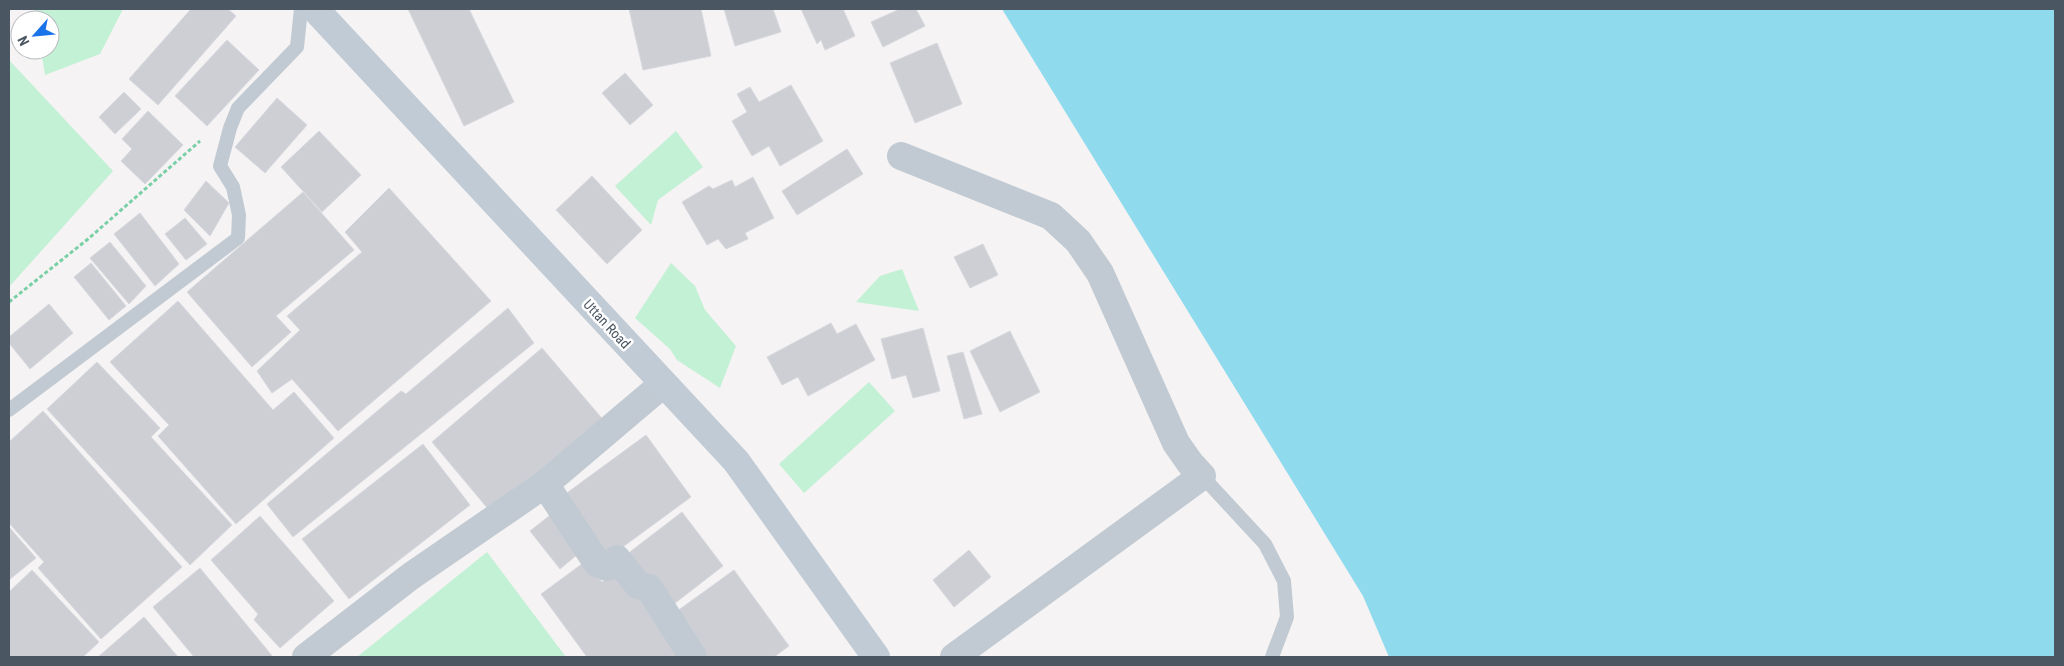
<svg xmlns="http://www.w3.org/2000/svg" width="2064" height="666" font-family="'Roboto Condensed',sans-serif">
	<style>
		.green { fill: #c3f1d5 }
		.water { fill: #90daee }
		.building { fill: #cdcfd5; stroke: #d7d9de }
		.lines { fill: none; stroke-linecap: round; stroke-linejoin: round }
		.path { stroke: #7ad0a6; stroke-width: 3; stroke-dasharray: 4 2.5; stroke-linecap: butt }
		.service { stroke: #c1cad2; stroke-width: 14 }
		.minor { stroke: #c1cad2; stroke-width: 28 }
		.secondary { stroke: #c1cbd6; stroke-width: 28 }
		.labels { text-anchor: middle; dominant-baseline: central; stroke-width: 5; stroke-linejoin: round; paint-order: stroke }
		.street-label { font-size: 14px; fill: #4a5661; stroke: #fff }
	</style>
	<rect width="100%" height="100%" fill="#f5f3f3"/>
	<g class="green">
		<polygon points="35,9 123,9 100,54 45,75 41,50 50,50 50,20 36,20"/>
		<polygon points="9,60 113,171 9,287"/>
		<polygon points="676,131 703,167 658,200 651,225 615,186"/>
		<polygon points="671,263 695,286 705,310 736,346 720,388 677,360 670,349 635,318"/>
		<polygon points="902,269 919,311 856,302 880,276"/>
		<polygon points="869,382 895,411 804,493 779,464"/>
		<polygon points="487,552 566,657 357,657"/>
	</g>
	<polygon class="water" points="1002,9 2055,9 2055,657 1389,657 1363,596"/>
	<g class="building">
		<polygon points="191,9 228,9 236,16 158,105 129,79"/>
		<polygon points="408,9 469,9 514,102 464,126"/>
		<polygon points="629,9 701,9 711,56 643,70"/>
		<polygon points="724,9 773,9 781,32 735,46"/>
		<polygon points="801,9 843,9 855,36 825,50 821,40 817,44"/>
		<polygon points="900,9 916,9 925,26 883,47 871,22"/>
		<polygon points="227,40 259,70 207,126 175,96"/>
		<polygon points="937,43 962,104 915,123 890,63"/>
		<polygon points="625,73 653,105 630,125 602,93"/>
		<polygon points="791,85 823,141 780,166 769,146 752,156 732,121 747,112 737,94 750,87 759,102"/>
		<polygon points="124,92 141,109 115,134 99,117"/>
		<polygon points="277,98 307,125 265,173 235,147"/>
		<polygon points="148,111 183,145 145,184 121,161 132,149 122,139"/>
		<polygon points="319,131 361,175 322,212 281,167"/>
		<polygon points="847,149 863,174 797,215 782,191"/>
		<polygon points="592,176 642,230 607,264 556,210"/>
		<polygon points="753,177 774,218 745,233 748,239 726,249 718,239 707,245 682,202 709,186 713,189 732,180 735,187"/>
		<polygon points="206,181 229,203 210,236 184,210"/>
		<polygon points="389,188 491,301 338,431 292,379 272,393 257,371 300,330 287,316 362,252 345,232"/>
		<polygon points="303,192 354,250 276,316 291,332 252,367 187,292"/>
		<polygon points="140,213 179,264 155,286 114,234"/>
		<polygon points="185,218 207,244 186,260 165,234"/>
		<polygon points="110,242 146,286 129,304 90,258"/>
		<polygon points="983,244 998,275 970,288 954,257"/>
		<polygon points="91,263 126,306 109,320 74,277"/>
		<polygon points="178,301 273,410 294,392 334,438 236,524 158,436 169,425 110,362"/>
		<polygon points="49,304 73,333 30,369 9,343 9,337"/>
		<polygon points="508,308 534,343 293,537 267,504 401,391 406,394"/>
		<polygon points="831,323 837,334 856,324 875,360 808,396 798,377 782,385 767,357"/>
		<polygon points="923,328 940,391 913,398 906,375 892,379 881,339"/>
		<polygon points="1010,331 1040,392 1000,412 970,351"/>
		<polygon points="542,348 605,422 494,516 432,442"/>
		<polygon points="963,352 982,414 964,419 947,356"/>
		<polygon points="97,362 160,428 151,437 232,525 190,565 47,409"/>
		<polygon points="43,411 182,567 101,639 38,568 44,562 9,523 9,442"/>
		<polygon points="646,435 691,497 605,560 560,498"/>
		<polygon points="423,444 470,505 349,599 302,539"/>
		<polygon points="554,512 584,549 560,569 530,531"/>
		<polygon points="682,512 723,566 670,607 622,558"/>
		<polygon points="260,516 334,601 280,648 254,620 258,614 211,560"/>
		<polygon points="9,527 36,558 9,580"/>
		<polygon points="969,550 991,577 954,607 933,580"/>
		<polygon points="586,561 602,582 619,569 684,657 587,657 541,594"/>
		<polygon points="200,568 273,657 194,657 153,607"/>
		<polygon points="32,570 99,642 83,657 9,657 9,592"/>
		<polygon points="734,570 789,646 774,657 698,657 669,617"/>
		<polygon points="144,617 178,657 98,657"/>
	</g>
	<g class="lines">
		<polyline class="path" points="9,302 88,239 200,141"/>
		<g class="service">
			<polyline points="9,410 238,238 239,215 233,187 220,166 230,128 238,108 297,47 301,9"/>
			<polyline points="1202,476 1265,544 1284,581 1287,617 1272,657"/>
		</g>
		<g class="minor">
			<polyline points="901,156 1051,216 1078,241 1100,273 1176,443 1190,463 1202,476 954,657"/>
			<polyline points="545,484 597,563 607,567 617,559 638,585 649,588 693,657"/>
			<polyline points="306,657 411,576 545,484 663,384"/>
		</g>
		<polyline class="secondary" points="315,9 736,461 876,657"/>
	</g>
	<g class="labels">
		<g class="street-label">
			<text transform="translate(607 324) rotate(47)">Uttan Road</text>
		</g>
	</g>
	<rect width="2064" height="666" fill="none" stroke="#4a5661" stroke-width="20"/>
	<g transform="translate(35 35) rotate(243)"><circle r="24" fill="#ffffff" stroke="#b7bbc0"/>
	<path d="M0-4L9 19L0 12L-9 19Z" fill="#1a73e8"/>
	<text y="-8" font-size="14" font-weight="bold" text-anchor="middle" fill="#4a5661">N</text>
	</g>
</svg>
